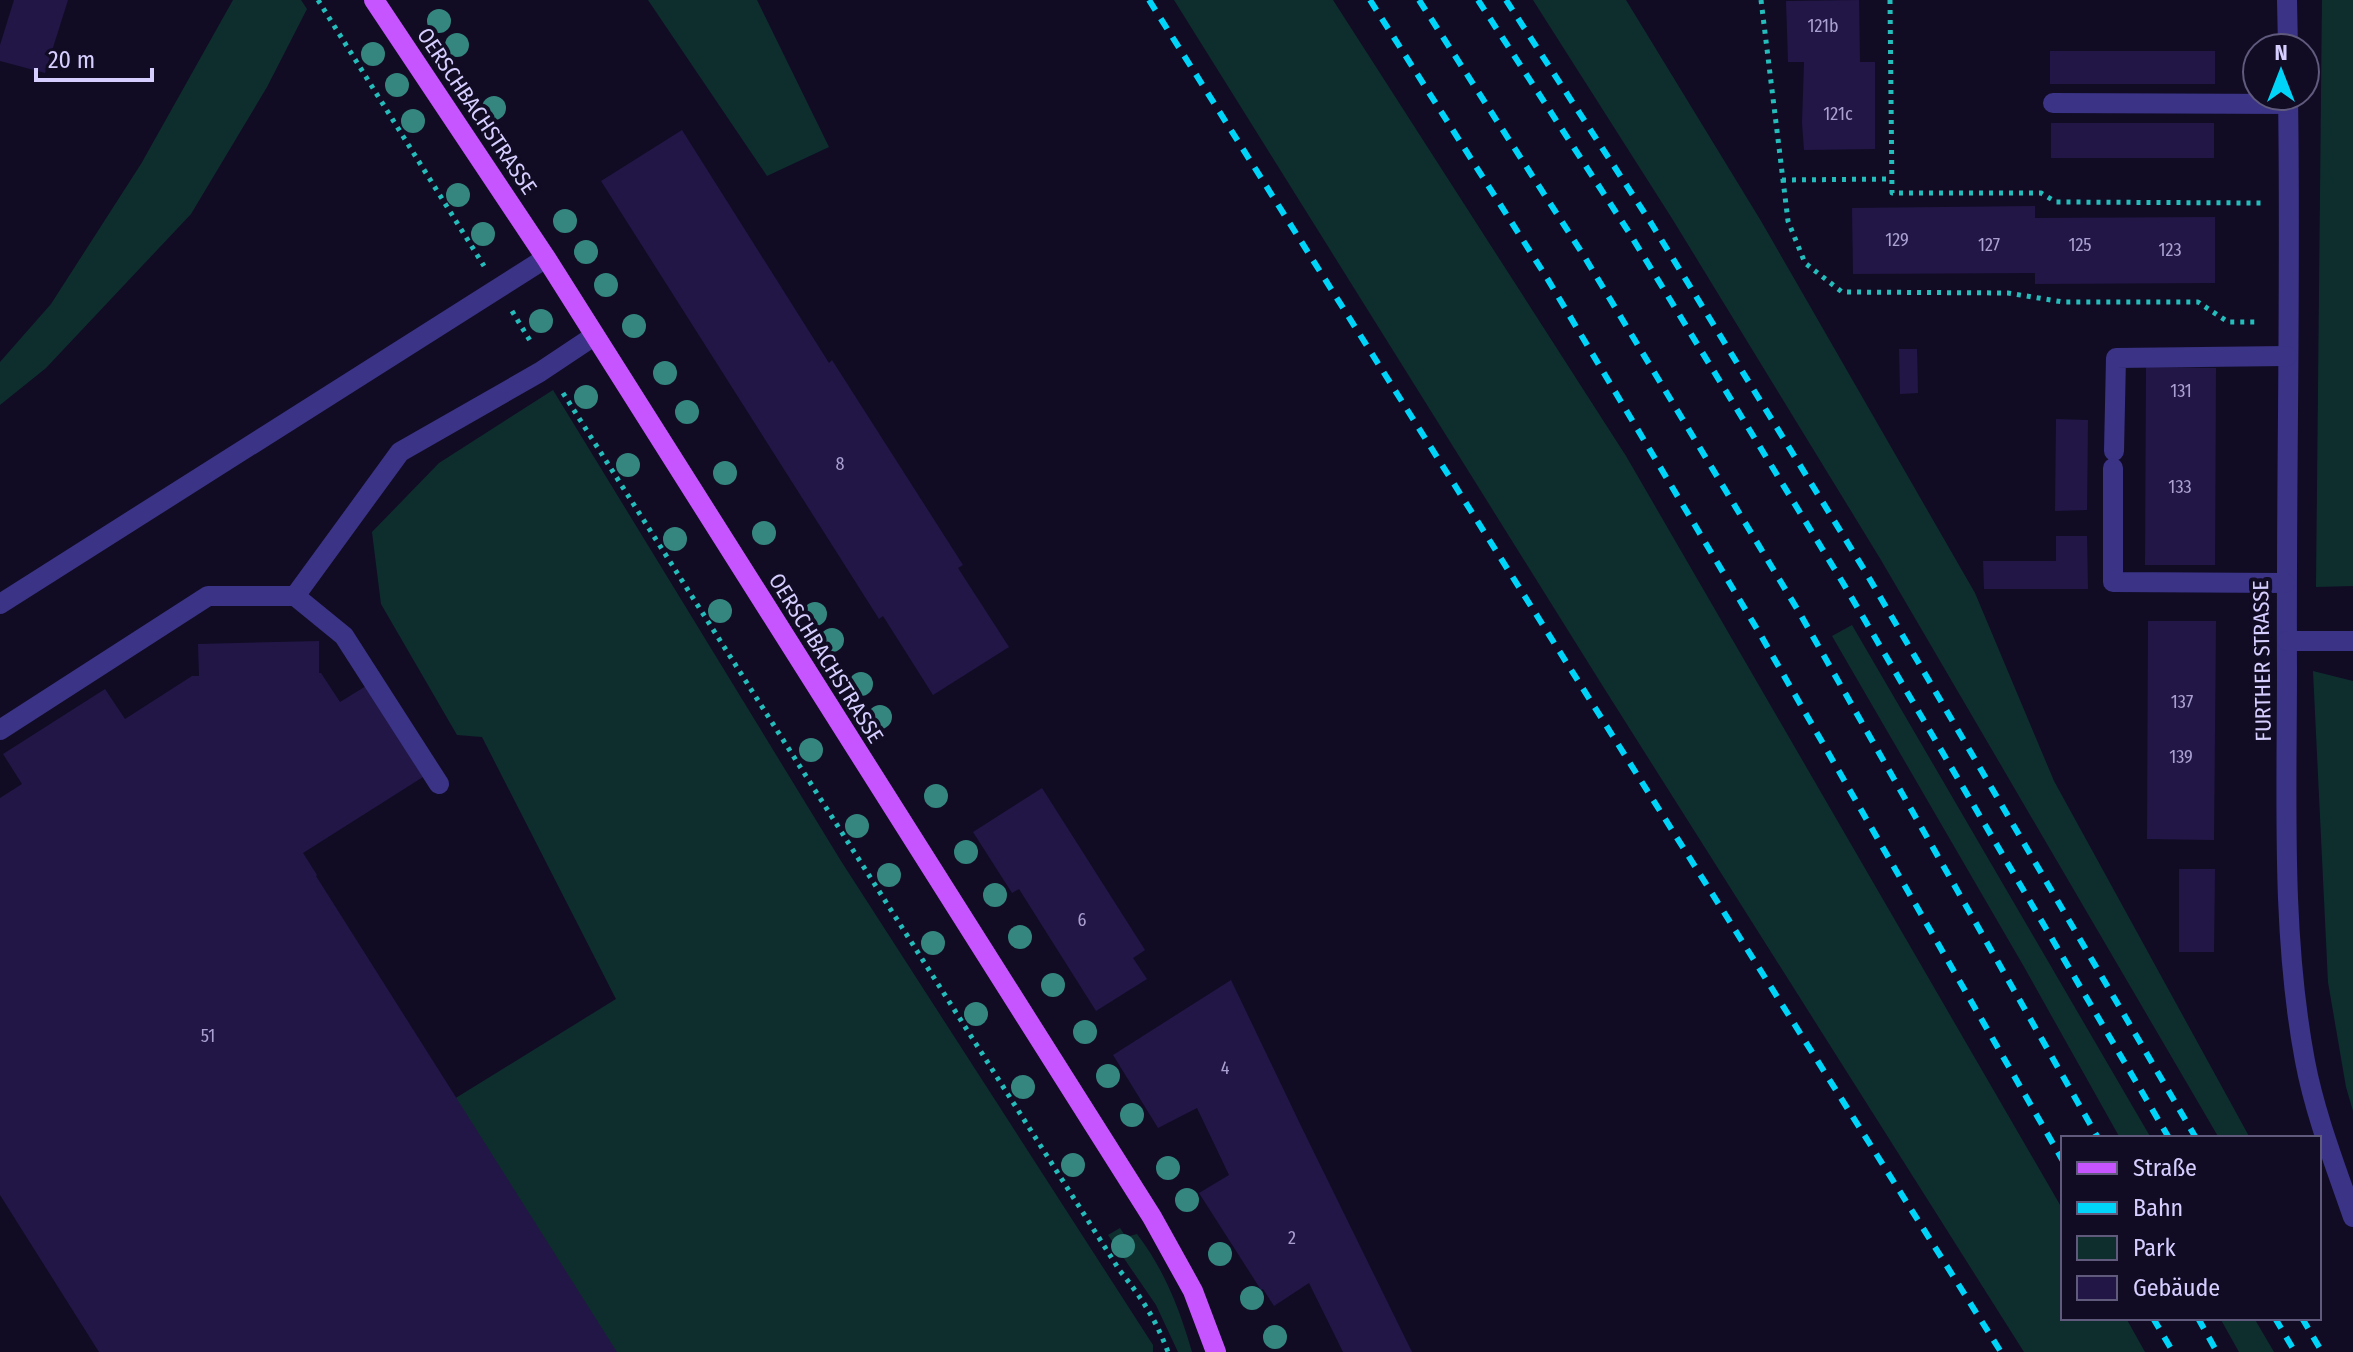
<svg xmlns="http://www.w3.org/2000/svg" width="2353" height="1352" font-family="'Fira Sans Condensed',sans-serif">
	<style>
		.green { fill: #0e2e2e }
		.building { fill: #221646 }
		.lines { fill: none; stroke-linecap: round; stroke-linejoin: round }
		.path { stroke: #24bdbb; stroke-width: 5; stroke-dasharray: 4 6; stroke-linecap: butt }
		.minor { stroke: #3a3386; stroke-width: 20 }
		.major { stroke: #c755ff; stroke-width: 20 }
		.rail { stroke: #00d5f9; stroke-width: 6; stroke-dasharray: 12 10; stroke-linecap: butt }
		.tree { fill: #34867f }
		.labels { text-anchor: middle; dominant-baseline: central; stroke-width: 8; stroke-linejoin: round; paint-order: stroke }
		.number-label { font-size: 18px; fill: #a9a0d1 }
		.street-label { font-size: 22px; fill: #d6ceff; stroke: #110c24 }
	</style>
	<rect width="100%" height="100%" fill="#110c24"/>
	<g class="green">
		<polygon points="233,0 301,0 307,9 267,87 191,214 46,368 0,405 0,362 51,304 141,164"/>
		<polygon points="648,0 757,0 829,147 767,176"/>
		<polygon points="1174,0 1333,0 1626,456 2063,1210 2063,1318 2126,1318 2145,1352 2024,1352 1604,688"/>
		<polygon points="1533,0 1626,0 1761,221 1975,593 2054,781 2250,1138 2219,1138 1881,560 1673,220"/>
		<polygon points="2322,0 2353,0 2353,586 2316,587"/>
		<polygon points="553,390 841,861 1153,1345 1153,1352 603,1352 446,1104 616,999 482,737 457,735 381,604 372,532 439,463"/>
		<polygon points="1852,625 2151,1138 2120,1138 2023,965 1832,636"/>
		<polygon points="2313,671 2353,681 2353,1111 2346,1087 2328,982"/>
		<path d="M1120,1228l6,9 11,-3c27,35 43,76 55,118h-14l-22,-47 -48,-70z"/>
		<polygon points="2220,1318 2254,1318 2274,1352 2239,1352"/>
	</g>
	<g class="building">
		<polygon points="14,0 68,0 45,73 0,61 0,45"/>
		<polygon points="1859,0 1860,62 1875,62 1875,149 1804,150 1802,123 1804,62 1788,62 1786,1"/>
		<rect x="2050" y="51" width="165" height="33"/>
		<rect x="2051" y="123" width="163" height="35"/>
		<polygon points="682,130 829,363 832,360 963,565 958,568 1009,647 933,695 883,616 879,619 601,181"/>
		<polygon points="2035,206 2035,218 2215,217 2215,283 2035,284 2035,273 1853,274 1852,208"/>
		<polygon points="1899,349 1917,349 1918,393 1900,394"/>
		<polygon points="2146,367 2216,368 2215,565 2145,565"/>
		<polygon points="2056,419 2088,420 2087,510 2055,511"/>
		<polygon points="2056,536 2087,536 2088,589 1984,589 1983,561 2056,561"/>
		<polygon points="2148,621 2216,621 2214,840 2147,839"/>
		<polygon points="319,641 319,673 321,673 340,702 366,686 423,777 303,853 317,875 316,876 617,1352 99,1352 0,1195 0,798 22,784 3,754 105,689 125,719 192,676 199,676 198,644"/>
		<polygon points="1042,788 1145,950 1133,958 1147,979 1096,1011 1019,889 1012,893 973,832"/>
		<polygon points="2179,869 2215,869 2214,952 2179,952"/>
		<polygon points="1231,980 1302,1128 1412,1352 1343,1352 1309,1283 1274,1306 1263,1289 1261,1290 1199,1193 1229,1175 1197,1108 1158,1128 1113,1055"/>
	</g>
	<g class="lines">
		<g class="path">
			<polyline points="318,0 484,266"/>
			<polyline points="1761,0 1788,221 1805,263 1842,292 2008,293 2063,302 2198,302 2228,322 2258,322"/>
			<polyline points="1890,0 1892,193 2041,193 2056,202 2261,203"/>
			<polyline points="1782,180 1892,179"/>
			<polyline points="512,311 532,344"/>
			<path d="M563,393l557,878c22,27 36,49 48,81"/>
		</g>
		<g class="minor">
			<polyline points="2287,0 2288,48"/>
			<path d="M2288,96c3,191 -2,382 -1,573 0,129 -6,265 18,392 10,53 30,104 48,156"/>
			<polyline points="2053,103 2288,104"/>
			<polyline points="2114,451 2116,358 2287,356"/>
			<polyline points="2113,468 2113,582 2285,583"/>
			<polyline points="295,596 400,452 540,372 594,336"/>
			<polyline points="0,604 546,258"/>
			<polyline points="2287,641 2353,641"/>
			<polyline points="0,730 208,596 295,596 344,636 439,784"/>
		</g>
		<polyline class="major" points="374,0 546,258 1152,1217 1193,1291 1216,1352"/>
		<g class="rail">
			<polyline points="1149,0 2001,1352"/>
			<polyline points="1370,0 1547,278 1760,634 2063,1161"/>
			<polyline points="1419,0 1584,256 1799,612 2098,1138"/>
			<polyline points="1478,0 1630,234 1843,583 2169,1138"/>
			<polyline points="1506,0 1651,223 1865,571 2196,1138"/>
			<polyline points="2153,1318 2173,1352"/>
			<polyline points="2198,1318 2217,1352"/>
			<polyline points="2275,1318 2295,1352"/>
			<polyline points="2302,1318 2322,1352"/>
		</g>
	</g>
	<g class="tree">
		<circle cx="439" cy="21" r="12"/>
		<circle cx="457" cy="45" r="12"/>
		<circle cx="373" cy="54" r="12"/>
		<circle cx="397" cy="85" r="12"/>
		<circle cx="494" cy="108" r="12"/>
		<circle cx="413" cy="121" r="12"/>
		<circle cx="458" cy="195" r="12"/>
		<circle cx="565" cy="221" r="12"/>
		<circle cx="483" cy="234" r="12"/>
		<circle cx="586" cy="252" r="12"/>
		<circle cx="606" cy="285" r="12"/>
		<circle cx="541" cy="321" r="12"/>
		<circle cx="634" cy="326" r="12"/>
		<circle cx="665" cy="373" r="12"/>
		<circle cx="586" cy="397" r="12"/>
		<circle cx="687" cy="412" r="12"/>
		<circle cx="628" cy="465" r="12"/>
		<circle cx="725" cy="473" r="12"/>
		<circle cx="764" cy="533" r="12"/>
		<circle cx="675" cy="539" r="12"/>
		<circle cx="720" cy="611" r="12"/>
		<circle cx="815" cy="614" r="12"/>
		<circle cx="832" cy="640" r="12"/>
		<circle cx="861" cy="684" r="12"/>
		<circle cx="880" cy="717" r="12"/>
		<circle cx="811" cy="750" r="12"/>
		<circle cx="936" cy="796" r="12"/>
		<circle cx="857" cy="826" r="12"/>
		<circle cx="966" cy="852" r="12"/>
		<circle cx="889" cy="875" r="12"/>
		<circle cx="995" cy="895" r="12"/>
		<circle cx="1020" cy="937" r="12"/>
		<circle cx="933" cy="943" r="12"/>
		<circle cx="1053" cy="985" r="12"/>
		<circle cx="976" cy="1014" r="12"/>
		<circle cx="1085" cy="1032" r="12"/>
		<circle cx="1108" cy="1076" r="12"/>
		<circle cx="1023" cy="1087" r="12"/>
		<circle cx="1132" cy="1115" r="12"/>
		<circle cx="1073" cy="1165" r="12"/>
		<circle cx="1168" cy="1168" r="12"/>
		<circle cx="1187" cy="1200" r="12"/>
		<circle cx="1123" cy="1246" r="12"/>
		<circle cx="1220" cy="1254" r="12"/>
		<circle cx="1252" cy="1298" r="12"/>
		<circle cx="1275" cy="1337" r="12"/>
	</g>
	<g class="labels">
		<g class="number-label">
			<text x="1823" y="26">121b</text>
			<text x="1838" y="114">121c</text>
			<text x="1897" y="240">129</text>
			<text x="1989" y="245">127</text>
			<text x="2080" y="245">125</text>
			<text x="2170" y="250">123</text>
			<text x="2181" y="391">131</text>
			<text x="840" y="464">8</text>
			<text x="2180" y="487">133</text>
			<text x="2182" y="702">137</text>
			<text x="2181" y="757">139</text>
			<text x="1082" y="920">6</text>
			<text x="208" y="1036">51</text>
			<text x="1225" y="1068">4</text>
			<text x="1292" y="1238">2</text>
		</g>
		<g class="street-label">
			<text transform="translate(477 111) rotate(56)">OERSCHBACHSTRASSE</text>
			<text transform="translate(826 658) rotate(58)">OERSCHBACHSTRASSE</text>
			<text transform="translate(2262 661) rotate(-91)">FURTHER STRASSE</text>
		</g>
	</g>
	<rect x="2061" y="1136" width="260" height="184" fill="#110c24" stroke="#605a7c" stroke-width="2"/>
	<rect x="2077" y="1162" width="40" height="12" fill="#c755ff" stroke="#605a7c" stroke-width="2"/>
	<text x="2133" y="1176" font-size="24" fill="#d6ceff">Straße</text>
	<rect x="2077" y="1202" width="40" height="12" fill="#00d5f9" stroke="#605a7c" stroke-width="2"/>
	<text x="2133" y="1216" font-size="24" fill="#d6ceff">Bahn</text>
	<rect x="2077" y="1236" width="40" height="24" fill="#0e2e2e" stroke="#605a7c" stroke-width="2"/>
	<text x="2133" y="1256" font-size="24" fill="#d6ceff">Park</text>
	<rect x="2077" y="1276" width="40" height="24" fill="#221646" stroke="#605a7c" stroke-width="2"/>
	<text x="2133" y="1296" font-size="24" fill="#d6ceff">Gebäude</text>
	<g transform="translate(2281 72)"><circle r="38" fill="#110c24" stroke="#605a7c" stroke-width="2"/>
	<path d="M0-6L14 30L0 20L-14 30Z" fill="#00d5f9"/>
	<text y="-12" font-size="22" font-weight="bold" text-anchor="middle" fill="#d6ceff">N</text>
	</g>
	<path d="M36 68v12h116v-12" fill="none" stroke="#d6ceff" stroke-width="4"/>
	<text x="48" y="68" font-size="24" fill="#d6ceff" stroke="#110c24" stroke-width="6" paint-order="stroke">20 m</text>
</svg>
